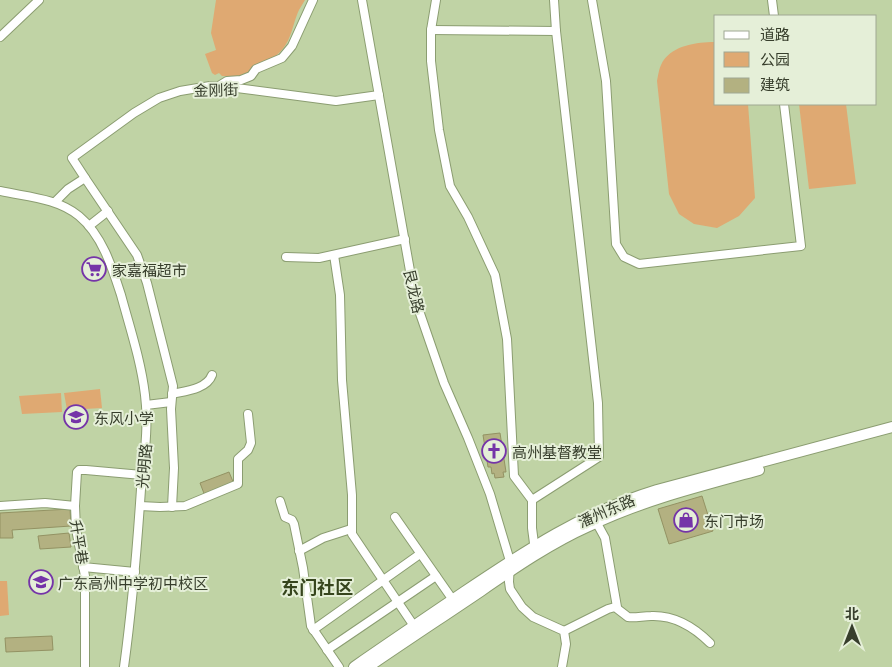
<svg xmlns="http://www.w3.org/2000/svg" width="892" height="667" font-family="Georgia,'Noto Sans SC',serif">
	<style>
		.green { fill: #dfa972 }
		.building { fill: #b3b181; stroke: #939263 }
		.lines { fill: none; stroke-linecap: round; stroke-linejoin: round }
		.minor-casing { stroke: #8b9d71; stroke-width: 10 }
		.major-casing { stroke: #8b9d71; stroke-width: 12 }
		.minor { stroke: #fff; stroke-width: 8 }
		.major { stroke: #fff; stroke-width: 10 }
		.labels { text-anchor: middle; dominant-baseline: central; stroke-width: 4; stroke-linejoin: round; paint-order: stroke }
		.street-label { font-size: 15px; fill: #373e2c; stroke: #e5efd8 }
		.poi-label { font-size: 15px; fill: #373e2c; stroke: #e5efd8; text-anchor: start }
		.quarter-label { font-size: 18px; font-weight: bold; fill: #36451d; stroke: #e5efd8 }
	</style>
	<rect width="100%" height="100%" fill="#c0d3a5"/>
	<g class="green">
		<path d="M216,0h89c-2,3 -4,7 -6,10 -7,15 -7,31 -20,43 -10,10 -24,13 -36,24l-21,-1 -3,-3 -4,2 -3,-2 -7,-19 11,-4 -5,-17z"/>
		<path d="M711,42h5v62h32l7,94 -16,18 -22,12 -23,-4 -15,-10 -10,-20 -12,-113c1,-5 2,-12 4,-16 9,-19 32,-22 50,-23z"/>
		<polygon points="799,104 846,104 856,184 809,189"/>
		<polygon points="100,389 102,408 67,410 64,393"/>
		<polygon points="61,393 62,412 22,414 19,396"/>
		<polygon points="0,581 7,581 9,615 0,616"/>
	</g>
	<g class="building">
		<polygon points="500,433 506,472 503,472 504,477 495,478 494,473 492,474 491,467 488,467 483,435"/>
		<polygon points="229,472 234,484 205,496 200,483"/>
		<polygon points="702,496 713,531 669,544 658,509"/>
		<polygon points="70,509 71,526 12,530 13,538 0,538 0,513"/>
		<polygon points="69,533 71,547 40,549 38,536"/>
		<polygon points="52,636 53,650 6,652 5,638"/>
	</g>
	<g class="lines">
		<g class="minor-casing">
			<g id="minor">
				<polyline points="362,0 415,299 444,383 468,438 490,494 510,561 509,582 510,589 522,607 533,617 564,631 566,644 562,667"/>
				<polyline points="436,0 431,30 431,61 439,130 450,186 468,217 495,275 507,339 514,476 532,500"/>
				<polyline points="592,0 606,81 616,244 624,257 639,264 801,246 784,104"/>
				<polyline points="772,0 774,16"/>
				<polyline points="431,30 556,31"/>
				<polyline points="0,37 39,0"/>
				<polyline points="219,86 227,81 241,80 251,76 256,69 282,58 292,46 313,0"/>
				<polyline points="85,178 137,255 147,283 173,386 171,409 174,468 172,507"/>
				<path d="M0,191c27,6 57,7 79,25 23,19 33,51 42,79 9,33 20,66 24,100 4,31 -1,63 -4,94 -4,60 -9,119 -17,178"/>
				<polyline points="55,202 68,189 85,178 72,158 134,113 159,98 180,91 210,86 229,87 336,101 379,95"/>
				<polyline points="89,226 108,211"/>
				<polyline points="334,255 340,295 342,380 352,495 352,534 416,629"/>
				<polyline points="286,257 319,258 405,239"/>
				<path d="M172,394c13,-3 35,-5 40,-19"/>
				<polyline points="146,405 171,402"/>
				<polyline points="280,501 285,517 292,520 294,524 303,568 311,626 339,667"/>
				<polyline points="0,506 45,503 75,506"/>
				<polyline points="140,506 160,507 185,506 238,484 238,459 248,450 251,443 248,414"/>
				<polyline points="395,517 455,603"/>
				<polyline points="594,518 605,538 617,607"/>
				<polyline points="299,551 323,538 351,529"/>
				<polyline points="535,551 532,528 532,500 599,457 598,403 556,31 554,0"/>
				<polyline points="83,567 135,572"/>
				<polyline points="313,630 420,554"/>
				<path d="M564,631l44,-22 7,-2 13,10c7,1 15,-1 23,-1 24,-1 43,11 59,27"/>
				<polyline points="327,650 436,576"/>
				<polyline points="85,667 85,576 76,529 75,506 77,472 79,470 86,470 142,475"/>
			</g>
		</g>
		<g class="major-casing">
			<g id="major">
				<path d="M354,667c36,-25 73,-50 110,-75 64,-43 118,-79 193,-102l235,-63"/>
				<path d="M368,667c38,-26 76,-51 113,-76 35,-24 70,-48 108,-65 54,-26 112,-40 170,-56"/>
			</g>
		</g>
		<use href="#minor" class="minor"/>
		<use href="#major" class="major"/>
	</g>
	<defs>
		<g id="supermarket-ring" transform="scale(1.25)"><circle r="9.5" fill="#e5efd8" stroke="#7534a8" stroke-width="1.5"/><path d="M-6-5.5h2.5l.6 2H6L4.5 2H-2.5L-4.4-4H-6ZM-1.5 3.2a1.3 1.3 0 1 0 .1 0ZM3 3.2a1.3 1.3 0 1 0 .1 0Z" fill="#7534a8"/></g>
		<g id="school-ring" transform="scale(1.25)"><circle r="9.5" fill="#e5efd8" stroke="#7534a8" stroke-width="1.5"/><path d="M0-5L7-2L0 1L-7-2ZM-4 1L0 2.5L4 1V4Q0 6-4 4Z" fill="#7534a8"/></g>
		<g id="church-ring" transform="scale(1.25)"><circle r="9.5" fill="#e5efd8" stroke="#7534a8" stroke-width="1.5"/><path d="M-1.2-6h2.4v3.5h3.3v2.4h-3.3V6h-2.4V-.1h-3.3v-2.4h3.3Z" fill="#7534a8"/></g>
		<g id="shop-ring" transform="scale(1.25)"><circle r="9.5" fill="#e5efd8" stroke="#7534a8" stroke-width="1.5"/><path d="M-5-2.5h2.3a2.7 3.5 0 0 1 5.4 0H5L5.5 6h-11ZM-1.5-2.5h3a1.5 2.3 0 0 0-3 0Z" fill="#7534a8"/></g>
	</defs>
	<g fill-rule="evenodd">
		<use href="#supermarket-ring" x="94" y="269"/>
		<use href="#school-ring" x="76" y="417"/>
		<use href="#church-ring" x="494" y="451"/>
		<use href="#shop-ring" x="686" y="520"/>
		<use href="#school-ring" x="41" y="582"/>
	</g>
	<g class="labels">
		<g class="street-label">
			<text transform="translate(216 89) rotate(-1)">金刚街</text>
			<text transform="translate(415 291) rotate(77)">艮龙路</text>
			<text transform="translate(143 466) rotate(-85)">光明路</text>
			<text transform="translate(606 510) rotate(-23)">潘州东路</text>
			<text transform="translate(80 542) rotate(81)">升平巷</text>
		</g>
		<g class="poi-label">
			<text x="112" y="269">家嘉福超市</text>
			<text x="94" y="417">东风小学</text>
			<text x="512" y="451">高州基督教堂</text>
			<text x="704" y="520">东门市场</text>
			<text x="58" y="582">广东高州中学初中校区</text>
		</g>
		<g class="quarter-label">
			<text x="317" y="586">东门社区</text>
		</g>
	</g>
	<rect x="714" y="15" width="162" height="90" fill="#e5efd8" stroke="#9fa893"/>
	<rect x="724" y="31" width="25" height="8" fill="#ffffff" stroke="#9fa893"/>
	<text x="760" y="40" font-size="15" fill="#373e2c">道路</text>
	<rect x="724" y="52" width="25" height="15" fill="#dfa972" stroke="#9fa893"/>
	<text x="760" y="65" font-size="15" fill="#373e2c">公园</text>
	<rect x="724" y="78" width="25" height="15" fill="#b3b181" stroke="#9fa893"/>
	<text x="760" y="90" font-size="15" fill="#373e2c">建筑</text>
	<g transform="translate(852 627)" stroke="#e5efd8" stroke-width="4" paint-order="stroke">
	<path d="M0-4L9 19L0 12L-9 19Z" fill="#373e2c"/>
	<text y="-8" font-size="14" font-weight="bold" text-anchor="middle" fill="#373e2c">北</text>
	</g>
</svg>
